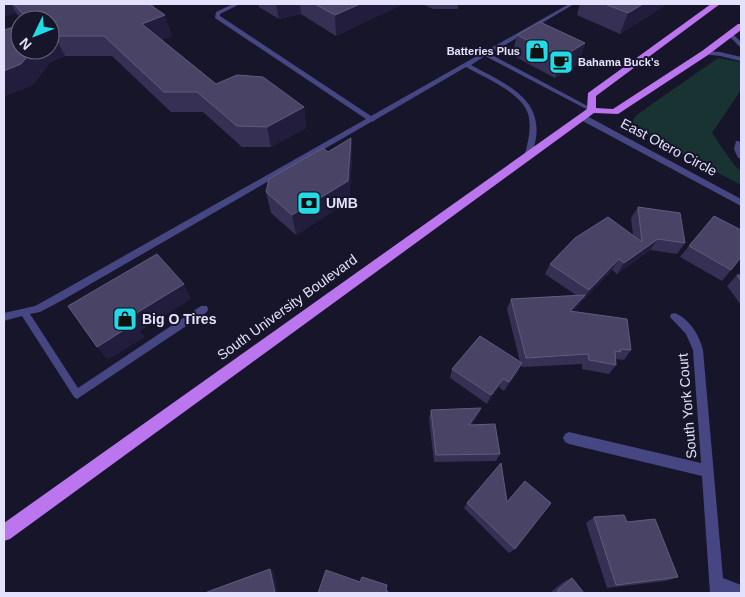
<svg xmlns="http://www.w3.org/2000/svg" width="745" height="597" font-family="Helvetica,sans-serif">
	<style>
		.green { fill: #183331 }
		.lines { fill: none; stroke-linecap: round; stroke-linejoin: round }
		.service { fill: #464683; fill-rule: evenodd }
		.minor { fill: #464683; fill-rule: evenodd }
		.primary { fill: #bb75ee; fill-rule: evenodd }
		.wall { fill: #363055 }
		.shaded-wall { fill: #221d3c }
		.building { fill: #494366; stroke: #615c7e }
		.labels { text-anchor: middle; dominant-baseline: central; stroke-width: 4; stroke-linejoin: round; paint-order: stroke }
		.far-poi-label { font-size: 11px; font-weight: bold; fill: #e3e1fb; stroke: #17152a; text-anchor: end }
		.street-label { font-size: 14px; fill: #e3e1fb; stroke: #17152a }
		.poi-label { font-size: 14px; font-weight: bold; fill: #e3e1fb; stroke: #17152a; text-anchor: start }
	</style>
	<rect width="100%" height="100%" fill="#17152a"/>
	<path class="green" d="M718,58l23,4v28l-29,43 22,32 7,6v14l-97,-51 -4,-3 1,-2 -3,-4 -5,-2c0,-6 5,-9 10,-13l2,1v-2z"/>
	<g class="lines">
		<g class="service">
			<path d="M233,4h7l-20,10v2l151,100 198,-112h5l-84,50 105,56 -1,1h-4l-105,-55 -14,9c39,21 81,37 60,91h-2l-4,-2c3,-12 6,-24 4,-36 -3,-24 -44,-40 -63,-51l-91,53 -1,1 -3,1 -310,179 -21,11 -10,2 48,74 123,-82h6l1,3 -1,3 -127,85 -3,2 -3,-2 -52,-81 -18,5v-8l31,-7 20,-11 311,-176 -151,-101 1,-6z"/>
			<polygon points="728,33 732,33 741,42 741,47 739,46 728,35"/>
			<polygon points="705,51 720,52 741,57 741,61 720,56 703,54 703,52"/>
			<polygon points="736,141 738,141 741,143 741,158 738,158 734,149"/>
		</g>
		<g class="minor">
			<polygon points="579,115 585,115 741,199 741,206 579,119"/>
			<path d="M675,313c15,6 24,22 28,37l20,228 18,7v8h-31l-8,-117 -133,-32 -4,-2 -2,-4 2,-4 4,-2 132,31 -8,-113 -7,-16 -16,-17 1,-3z"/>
		</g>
		<polygon class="primary" points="711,4 720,4 596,96 596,108 613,109 702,51 738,24 741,24 741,30 708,55 618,114 594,113 10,539 4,541 4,523 587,109 588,93"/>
	</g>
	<g class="wall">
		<polygon points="4,4 153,4 154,8 172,36 161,40 216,84 304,107 306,128 271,147 242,147 203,112 171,112 112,56 65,56 50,62 33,85 4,96 4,30 50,20 22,20 16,13"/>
		<polygon points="259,4 403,4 336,36 301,14 279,19 259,7"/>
		<polygon points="423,4 458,4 458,9 433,9"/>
		<polygon points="580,4 664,4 664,6 620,34 577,15"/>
		<polygon points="517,35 585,43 578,64 555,78 512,55"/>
		<polygon points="351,138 352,159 349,201 296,235 271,213 266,192 328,152"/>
		<polygon points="638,207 685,243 677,254 650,250 617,274 612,270 583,300 582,300 579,305 573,311 631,350 624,360 616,359 616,365 609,374 582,369 582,364 522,367 521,365 518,372 504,391 499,387 487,404 450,378 452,369 520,362 507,309 511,299 576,295 545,274 550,264 633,235 631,218"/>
		<polygon points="689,246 731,270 722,281 680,257"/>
		<polygon points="737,275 741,275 741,305 727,286"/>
		<polygon points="481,408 478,416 471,425 500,454 496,461 434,462 429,418 431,410"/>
		<polygon points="467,503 515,549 509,553 464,508"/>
		<polygon points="594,517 627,522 678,577 666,581 607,588 586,523"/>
		<polygon points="572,578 584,593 550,593 563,582"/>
	</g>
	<g class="shaded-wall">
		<polygon points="4,4 11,4 16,13 4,17"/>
		<polygon points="276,4 300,4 301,14 279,19"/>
		<polygon points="360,4 403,4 336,36 335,15"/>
		<polygon points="643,4 664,4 664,6 620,34 628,13"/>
		<polygon points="165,15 172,36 149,44 142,24"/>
		<polygon points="55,36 65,56 50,62 33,85 4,96 4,71 33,50 50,50 50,38"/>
		<polygon points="585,43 578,64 555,78 562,57"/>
		<polygon points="304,107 306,128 271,147 267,127"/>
		<polygon points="351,138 352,159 349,201 296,235 292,215"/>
		<polygon points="658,239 650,250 617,274 624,263"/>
		<polygon points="619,259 612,270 583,300 589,290"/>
		<polygon points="184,284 191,299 140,331 145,337 108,360 97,347 130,317"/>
		<polygon points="585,295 579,305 565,321 570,311"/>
		<polygon points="522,363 518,372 504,391 509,382"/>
		<polygon points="503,379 499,387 487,404 491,395"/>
		<polygon points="481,408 478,416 466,433 469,425"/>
		<polygon points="270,569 274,572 278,593 275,593"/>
	</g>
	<g class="building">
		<polygon points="14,4 149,4 165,15 142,24 216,84 237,75 263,77 304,107 267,127 237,126 197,92 164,92 104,36 55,36 50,38 50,20 28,20"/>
		<polygon points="315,4 360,4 335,15"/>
		<polygon points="605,4 643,4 628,13"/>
		<polygon points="540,22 585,43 562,57 517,35"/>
		<polygon points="20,25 20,50 33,50 21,64 4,71 4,30"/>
		<polygon points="351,138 348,181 292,215 266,192 269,179 323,148 328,152"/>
		<polygon points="638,207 680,213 685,243 658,239 624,263 619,259 589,290 550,264 575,238 608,217 642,242"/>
		<polygon points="714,216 741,230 741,257 731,270 689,246"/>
		<polygon points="157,254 184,284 130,317 135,323 97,347 68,306"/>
		<polygon points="737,275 741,275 741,281"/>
		<polygon points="585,295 570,311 627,319 631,350 620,349 621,352 615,351 616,365 589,360 588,354 526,358 511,299"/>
		<polygon points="480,336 522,363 509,382 503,379 491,395 452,369"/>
		<polygon points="481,408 469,425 495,424 500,454 436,455 431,410"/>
		<polygon points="501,463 507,502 525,481 551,503 515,549 467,503"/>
		<polygon points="624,515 627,522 655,519 678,577 616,585 594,517"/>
		<polygon points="270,569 275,593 207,593 207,592"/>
		<polygon points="326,570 360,582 362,577 387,585 386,591 388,591 387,593 318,593"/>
		<polygon points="572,578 584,593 557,593 559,589"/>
	</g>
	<defs>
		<g id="shop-square" transform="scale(1.25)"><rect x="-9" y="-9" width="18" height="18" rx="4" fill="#24dae4" stroke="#17152a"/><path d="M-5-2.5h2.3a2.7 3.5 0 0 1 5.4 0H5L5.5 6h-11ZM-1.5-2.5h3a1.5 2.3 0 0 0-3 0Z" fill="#111"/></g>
		<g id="cafe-square" transform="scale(1.25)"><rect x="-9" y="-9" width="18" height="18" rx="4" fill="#24dae4" stroke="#17152a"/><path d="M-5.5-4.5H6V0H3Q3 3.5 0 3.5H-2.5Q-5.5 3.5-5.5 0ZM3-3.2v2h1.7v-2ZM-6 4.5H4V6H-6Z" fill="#111"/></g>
		<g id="bank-square" transform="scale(1.25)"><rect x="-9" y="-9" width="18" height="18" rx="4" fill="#24dae4" stroke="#17152a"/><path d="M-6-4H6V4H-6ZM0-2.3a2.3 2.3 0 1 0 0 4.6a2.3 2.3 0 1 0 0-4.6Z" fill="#111"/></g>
	</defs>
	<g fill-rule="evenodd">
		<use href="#shop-square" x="537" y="51"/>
		<use href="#cafe-square" x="561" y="62"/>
		<use href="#bank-square" x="309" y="203"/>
		<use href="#shop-square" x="125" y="319"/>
	</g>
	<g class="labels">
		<g class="far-poi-label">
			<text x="520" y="51">Batteries Plus</text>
			<text x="578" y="62" text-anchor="start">Bahama Buck’s</text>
		</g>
		<g class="street-label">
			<text transform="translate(669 147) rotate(28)">East Otero Circle</text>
			<text transform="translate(287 307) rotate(-36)">South University Boulevard</text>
			<text transform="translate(687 406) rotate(-95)">South York Court</text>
		</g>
		<g class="poi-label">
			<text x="326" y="203">UMB</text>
			<text x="142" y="319">Big O Tires</text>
		</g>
	</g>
	<rect width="745" height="597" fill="none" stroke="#e3e1fb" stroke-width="10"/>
	<g transform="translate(35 35) rotate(227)"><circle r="24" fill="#17152a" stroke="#69677e"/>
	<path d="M0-4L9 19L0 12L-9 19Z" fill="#24dae4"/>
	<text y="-8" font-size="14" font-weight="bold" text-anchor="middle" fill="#e3e1fb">N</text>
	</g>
</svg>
